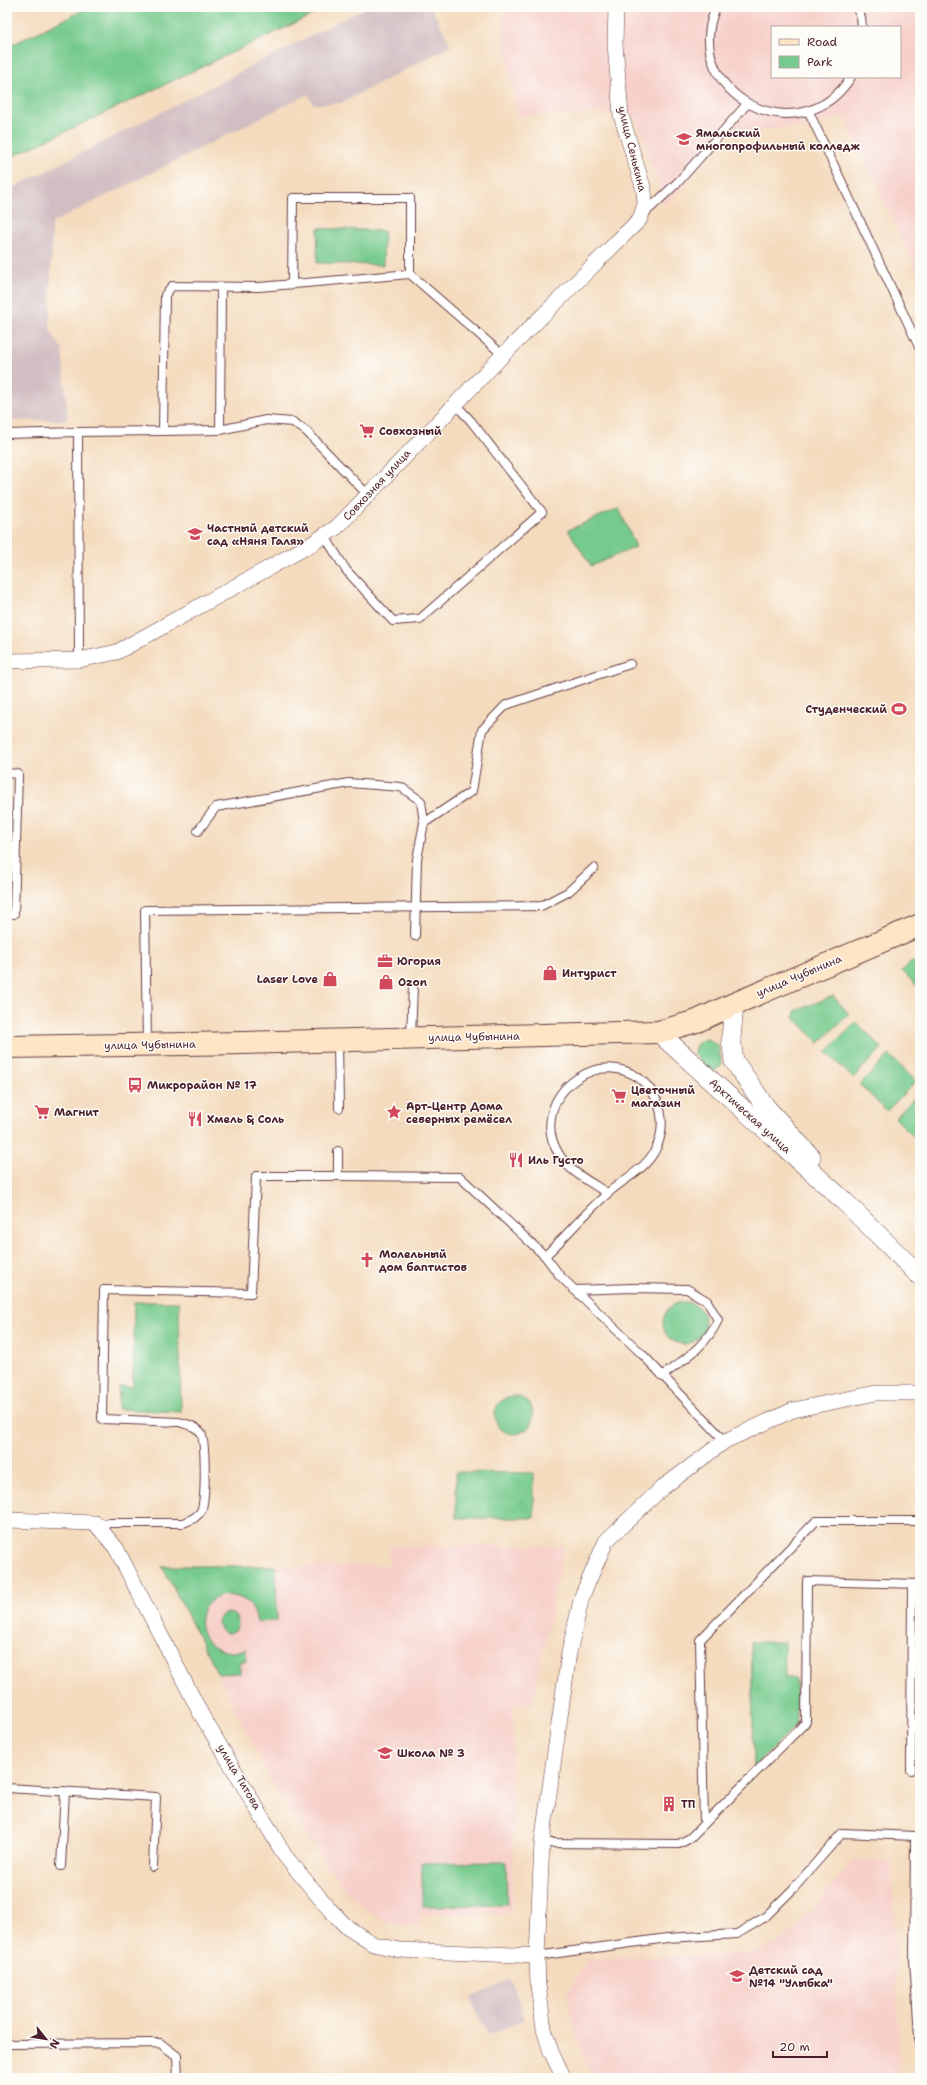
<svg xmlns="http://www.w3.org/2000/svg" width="927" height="2085" font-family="'Shantell Sans',sans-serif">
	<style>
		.built { fill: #f7d0ca; fill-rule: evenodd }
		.industrial { fill: #d2bec2 }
		.green { fill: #76ca8d; stroke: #60745c }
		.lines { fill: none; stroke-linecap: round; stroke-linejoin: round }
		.service-casing { stroke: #643b41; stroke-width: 10 }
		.minor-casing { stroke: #643b41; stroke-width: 16 }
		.tertiary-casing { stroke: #643b41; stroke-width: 20 }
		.secondary-casing { stroke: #643b41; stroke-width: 24 }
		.service { stroke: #fff; stroke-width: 8 }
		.minor { stroke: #fff; stroke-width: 15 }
		.tertiary { stroke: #fff; stroke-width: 19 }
		.secondary { stroke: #fde5c5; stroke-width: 22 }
		.labels { text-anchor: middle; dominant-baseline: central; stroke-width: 3; stroke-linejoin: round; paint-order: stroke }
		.poi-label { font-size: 11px; font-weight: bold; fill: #4a1f2b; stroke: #fdfcf7; text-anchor: start }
		.street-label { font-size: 11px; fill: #4a1f2b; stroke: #fdfcf7 }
	</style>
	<rect width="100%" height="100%" fill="#fdfcf7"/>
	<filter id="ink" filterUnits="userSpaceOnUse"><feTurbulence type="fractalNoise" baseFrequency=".025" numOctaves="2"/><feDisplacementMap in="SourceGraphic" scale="8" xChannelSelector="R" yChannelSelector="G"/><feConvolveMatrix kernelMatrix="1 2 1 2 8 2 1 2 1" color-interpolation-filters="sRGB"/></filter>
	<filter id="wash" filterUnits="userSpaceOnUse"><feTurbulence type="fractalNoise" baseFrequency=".012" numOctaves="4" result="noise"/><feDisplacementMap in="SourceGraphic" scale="16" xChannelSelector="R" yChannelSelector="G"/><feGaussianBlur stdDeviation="0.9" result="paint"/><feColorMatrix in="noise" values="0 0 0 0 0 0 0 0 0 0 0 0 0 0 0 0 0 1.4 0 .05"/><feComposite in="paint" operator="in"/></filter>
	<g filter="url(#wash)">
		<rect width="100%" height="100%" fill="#f4dbbe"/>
		<g class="built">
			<path d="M503,7h417v271l-76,-162 -40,11 -73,5 -67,75 -18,-62 -13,-32 -115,3 -13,-70zM772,27h128v50h-128z"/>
			<polygon points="389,1546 564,1546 533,1703 513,1703 512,1914 420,1914 420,1927 402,1926 387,1922 366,1909 346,1892 283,1803 162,1567 388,1565"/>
			<polygon points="854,1860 892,1862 900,2078 596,2078 587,2065 577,2040 567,1993 588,1959 749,1954 776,1943 794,1930"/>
		</g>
		<g class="industrial">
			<polygon points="367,7 431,7 451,46 341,103 313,104 308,94 52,223 50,330 62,349 68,420 7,421 7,191"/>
			<polygon points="511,1979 525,2019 488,2035 470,1997"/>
		</g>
		<g class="green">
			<polygon points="90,7 231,7 237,9 259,7 329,7 7,159 7,47"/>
			<polygon points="318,228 384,231 383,265 317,263"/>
			<polygon points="619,508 636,547 591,566 568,530"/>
			<polygon points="920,960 920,989 902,971 910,963"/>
			<polygon points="833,996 849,1014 819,1043 794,1018 795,1011"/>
			<polygon points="856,1022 882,1048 853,1078 826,1052"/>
			<path d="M708,1039l10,7 4,19 -10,8 -18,-19c0,-9 4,-14 14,-15z"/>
			<polygon points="889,1055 916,1081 887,1111 860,1085"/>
			<polygon points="920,1092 920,1143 895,1118"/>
			<circle cx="684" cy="1323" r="21"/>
			<polygon points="134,1302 179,1302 181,1412 118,1409 119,1387 133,1386"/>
			<circle cx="514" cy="1415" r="19"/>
			<polygon points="456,1472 534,1473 534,1518 456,1518"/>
			<path d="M162,1566h114l1,55 -20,1c-3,-14 -9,-23 -23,-26 -35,-7 -48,42 -12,54 3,1 8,2 12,2 4,-1 8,-2 12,-3v12h-6v12l-22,1z"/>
			<circle cx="228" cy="1623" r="10"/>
			<polygon points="751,1642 784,1642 785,1677 796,1679 797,1724 754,1767"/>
			<polygon points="506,1862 507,1905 422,1906 422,1863"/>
		</g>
	</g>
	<g filter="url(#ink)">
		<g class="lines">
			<g class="service-casing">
				<g id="service">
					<path d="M716,7c-37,87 84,150 135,70"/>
					<polyline points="856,7 861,17 862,27"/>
					<polyline points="808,110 920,349"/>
					<polyline points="645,213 679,181 747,104"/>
					<polyline points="292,285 293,198 410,198 410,274"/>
					<polyline points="220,430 266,420 293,422 306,431 368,495"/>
					<polyline points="163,431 220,430 221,288"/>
					<polyline points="7,434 78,432"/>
					<polyline points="324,535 346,570 393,621 420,619 542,512 471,421 456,405"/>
					<polyline points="79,660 78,432 163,431 165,295 172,286 259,287 410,274 503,355"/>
					<polyline points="7,773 18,774 14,914 7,914"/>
					<polyline points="198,831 216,807 349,783 401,787 421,801 424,823"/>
					<polyline points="415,936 417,859 424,823 472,791 482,730 506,705 630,664"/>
					<polyline points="411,1037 413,986"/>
					<polyline points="338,1041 339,1108"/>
					<polyline points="147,1043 145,910 541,906 568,892 594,868"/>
					<path d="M338,1151v25l122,1 85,79c21,-20 40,-43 62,-62 19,-18 43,-25 52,-53 5,-15 3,-33 -5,-46 -40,-64 -134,0 -94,61 10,16 32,27 47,37"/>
					<polyline points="545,1256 560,1276 642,1354 725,1441"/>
					<path d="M575,1290l57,-2 55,1 20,12 11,19c-12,26 -33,39 -56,56"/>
					<path d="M95,1523h88c7,-3 14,-5 18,-12 5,-11 5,-67 0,-78 -4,-7 -15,-9 -22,-11l-77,-3 2,-129 147,3 5,-117h82"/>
					<polyline points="911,1770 912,1585"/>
					<polyline points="7,1788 156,1797 153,1867"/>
					<polyline points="704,1824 700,1640 816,1521 920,1521"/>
					<polyline points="919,1836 915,1836 914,1960 920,2050"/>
					<polyline points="542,1843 679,1844 690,1838 806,1722 807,1581 920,1584"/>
					<polyline points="61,1866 65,1791"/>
					<polyline points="537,1956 667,1938 737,1934 765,1917 793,1889 842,1833 915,1836"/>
					<polyline points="7,2044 160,2043 177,2056 178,2078"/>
				</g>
			</g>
			<g class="minor-casing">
				<g id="minor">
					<polyline points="7,661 79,660 117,652 310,545 337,527 503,355 640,219 645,204 644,190 621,115 615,44 616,7"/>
					<polyline points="7,1520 95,1523 116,1548 201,1714 285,1856 330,1910 348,1928 373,1944 400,1950 537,1956"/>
					<polyline points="564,2078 551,2052 544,2029 538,1985 537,1956 542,1843 569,1653 582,1596 606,1541 662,1488 725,1441 793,1410 876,1393 920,1393"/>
				</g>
			</g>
			<g class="tertiary-casing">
				<g id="tertiary">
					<polyline points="734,1004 731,1039 734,1061 765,1106 811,1157"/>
					<polyline points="658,1032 843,1200 920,1276"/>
				</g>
			</g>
			<g class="secondary-casing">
				<polyline id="secondary" points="7,1047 244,1043 658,1032 697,1021 734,1004 920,925"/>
			</g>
			<use href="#service" class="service"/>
			<use href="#minor" class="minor"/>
			<use href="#tertiary" class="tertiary"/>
			<use href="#secondary" class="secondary"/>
		</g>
	</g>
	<defs>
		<g id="university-bare" transform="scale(1.2)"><path d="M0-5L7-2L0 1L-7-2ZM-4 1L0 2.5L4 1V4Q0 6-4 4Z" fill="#d1495b" stroke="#fdfcf7" stroke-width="2.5" paint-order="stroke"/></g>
		<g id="supermarket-bare" transform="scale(1.2)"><path d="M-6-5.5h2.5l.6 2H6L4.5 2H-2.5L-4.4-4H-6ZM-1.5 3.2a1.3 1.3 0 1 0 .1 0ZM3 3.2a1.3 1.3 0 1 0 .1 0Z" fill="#d1495b" stroke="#fdfcf7" stroke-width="2.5" paint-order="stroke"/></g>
		<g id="school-bare" transform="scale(1.2)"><path d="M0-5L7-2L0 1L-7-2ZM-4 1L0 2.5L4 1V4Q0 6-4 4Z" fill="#d1495b" stroke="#fdfcf7" stroke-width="2.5" paint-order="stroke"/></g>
		<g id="stadium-bare" transform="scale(1.2)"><path d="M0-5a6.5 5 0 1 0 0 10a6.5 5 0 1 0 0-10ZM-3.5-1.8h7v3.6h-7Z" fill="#d1495b" stroke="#fdfcf7" stroke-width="2.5" paint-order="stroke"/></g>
		<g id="office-bare" transform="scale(1.2)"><path d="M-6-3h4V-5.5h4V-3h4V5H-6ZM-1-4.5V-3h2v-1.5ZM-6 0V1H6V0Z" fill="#d1495b" stroke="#fdfcf7" stroke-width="2.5" paint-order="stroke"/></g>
		<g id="shop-bare" transform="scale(1.2)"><path d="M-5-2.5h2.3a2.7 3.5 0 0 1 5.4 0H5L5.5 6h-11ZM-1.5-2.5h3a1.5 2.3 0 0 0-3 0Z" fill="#d1495b" stroke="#fdfcf7" stroke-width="2.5" paint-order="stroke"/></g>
		<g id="bus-bare" transform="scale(1.2)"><path d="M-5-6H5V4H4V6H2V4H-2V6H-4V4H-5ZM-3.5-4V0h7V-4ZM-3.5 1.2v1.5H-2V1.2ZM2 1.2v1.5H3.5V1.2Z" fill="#d1495b" stroke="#fdfcf7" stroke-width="2.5" paint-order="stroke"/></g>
		<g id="sight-bare" transform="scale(1.2)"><path d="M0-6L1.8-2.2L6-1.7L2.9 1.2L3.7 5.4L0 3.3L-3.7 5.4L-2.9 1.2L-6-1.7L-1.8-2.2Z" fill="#d1495b" stroke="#fdfcf7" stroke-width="2.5" paint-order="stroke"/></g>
		<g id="restaurant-bare" transform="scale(1.2)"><path d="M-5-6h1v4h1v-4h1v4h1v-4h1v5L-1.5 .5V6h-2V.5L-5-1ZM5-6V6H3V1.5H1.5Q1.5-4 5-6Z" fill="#d1495b" stroke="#fdfcf7" stroke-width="2.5" paint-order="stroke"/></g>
		<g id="church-bare" transform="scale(1.2)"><path d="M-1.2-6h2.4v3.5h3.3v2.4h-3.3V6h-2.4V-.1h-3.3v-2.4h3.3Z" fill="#d1495b" stroke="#fdfcf7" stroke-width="2.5" paint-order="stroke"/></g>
		<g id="building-bare" transform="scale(1.2)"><path d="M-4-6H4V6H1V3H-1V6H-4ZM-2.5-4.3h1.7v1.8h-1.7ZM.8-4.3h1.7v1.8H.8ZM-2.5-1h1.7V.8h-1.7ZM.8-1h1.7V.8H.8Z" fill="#d1495b" stroke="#fdfcf7" stroke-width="2.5" paint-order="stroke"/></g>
	</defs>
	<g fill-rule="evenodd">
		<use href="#university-bare" x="684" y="139"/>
		<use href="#supermarket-bare" x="367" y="431"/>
		<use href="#school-bare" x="195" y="534"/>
		<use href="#stadium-bare" x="899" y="709"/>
		<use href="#office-bare" x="385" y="961"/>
		<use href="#shop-bare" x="550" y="973"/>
		<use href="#shop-bare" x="330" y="979"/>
		<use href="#shop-bare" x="386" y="982"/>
		<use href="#bus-bare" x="135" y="1085"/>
		<use href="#supermarket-bare" x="619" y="1096"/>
		<use href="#supermarket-bare" x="42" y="1112"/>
		<use href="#sight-bare" x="394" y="1112"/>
		<use href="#restaurant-bare" x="195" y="1119"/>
		<use href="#restaurant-bare" x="516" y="1160"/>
		<use href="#church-bare" x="367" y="1260"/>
		<use href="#school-bare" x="385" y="1753"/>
		<use href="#building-bare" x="669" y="1804"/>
		<use href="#school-bare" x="737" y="1976"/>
	</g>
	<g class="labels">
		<g class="poi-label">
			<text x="696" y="133">Ямальский<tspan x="696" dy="13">многопрофильный колледж</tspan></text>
			<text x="379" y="431">Совхозный</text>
			<text x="207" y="528">Частный детский<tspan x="207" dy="13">сад «Няня Галя»</tspan></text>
			<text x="887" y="709" text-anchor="end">Студенческий</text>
			<text x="397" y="961">Югория</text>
			<text x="562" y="973">Интурист</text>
			<text x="318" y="979" text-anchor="end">Laser Love</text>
			<text x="398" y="982">Ozon</text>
			<text x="147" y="1085">Микрорайон № 17</text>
			<text x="631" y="1090">Цветочный<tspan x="631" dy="13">магазин</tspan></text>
			<text x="406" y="1106">Арт-Центр Дома<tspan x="406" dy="13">северных ремёсел</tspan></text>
			<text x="54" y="1112">Магнит</text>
			<text x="207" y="1119">Хмель &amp; Соль</text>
			<text x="528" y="1160">Иль Густо</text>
			<text x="379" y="1254">Молельный<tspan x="379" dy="13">дом баптистов</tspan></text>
			<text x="397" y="1753">Школа № 3</text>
			<text x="681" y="1804">ТП</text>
			<text x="749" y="1970">Детский сад<tspan x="749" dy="13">№14 "Улыбка"</tspan></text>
		</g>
		<g class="street-label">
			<text transform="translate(632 149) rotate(76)">улица Сенькина</text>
			<text transform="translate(377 485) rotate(-47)">Совхозная улица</text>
			<text transform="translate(799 976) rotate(-23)">улица Чубынина</text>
			<text transform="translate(474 1037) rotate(-1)">улица Чубынина</text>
			<text transform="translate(150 1045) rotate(-1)">улица Чубынина</text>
			<text transform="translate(750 1116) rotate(42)">Арктическая улица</text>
			<text transform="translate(239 1777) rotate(59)">улица Титова</text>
		</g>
	</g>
	<rect width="927" height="2085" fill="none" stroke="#fdfcf7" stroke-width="24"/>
	<rect x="771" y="26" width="130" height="52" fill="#fdfcf7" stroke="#b5a4a5"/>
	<rect x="779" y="39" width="20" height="6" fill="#fde5c5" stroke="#b5a4a5"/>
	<text x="807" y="46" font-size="12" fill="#4a1f2b">Road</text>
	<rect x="779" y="56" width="20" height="12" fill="#76ca8d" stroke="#b5a4a5"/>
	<text x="807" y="66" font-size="12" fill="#4a1f2b">Park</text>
	<g transform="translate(46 2039) rotate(120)" stroke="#fdfcf7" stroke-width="3" paint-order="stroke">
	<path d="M0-3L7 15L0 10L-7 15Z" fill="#4a1f2b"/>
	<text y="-6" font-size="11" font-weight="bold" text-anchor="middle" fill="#4a1f2b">N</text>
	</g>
	<path d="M773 2051v6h54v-6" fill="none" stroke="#4a1f2b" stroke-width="2"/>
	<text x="779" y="2051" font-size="12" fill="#4a1f2b" stroke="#fdfcf7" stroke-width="3" paint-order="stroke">20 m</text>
</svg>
